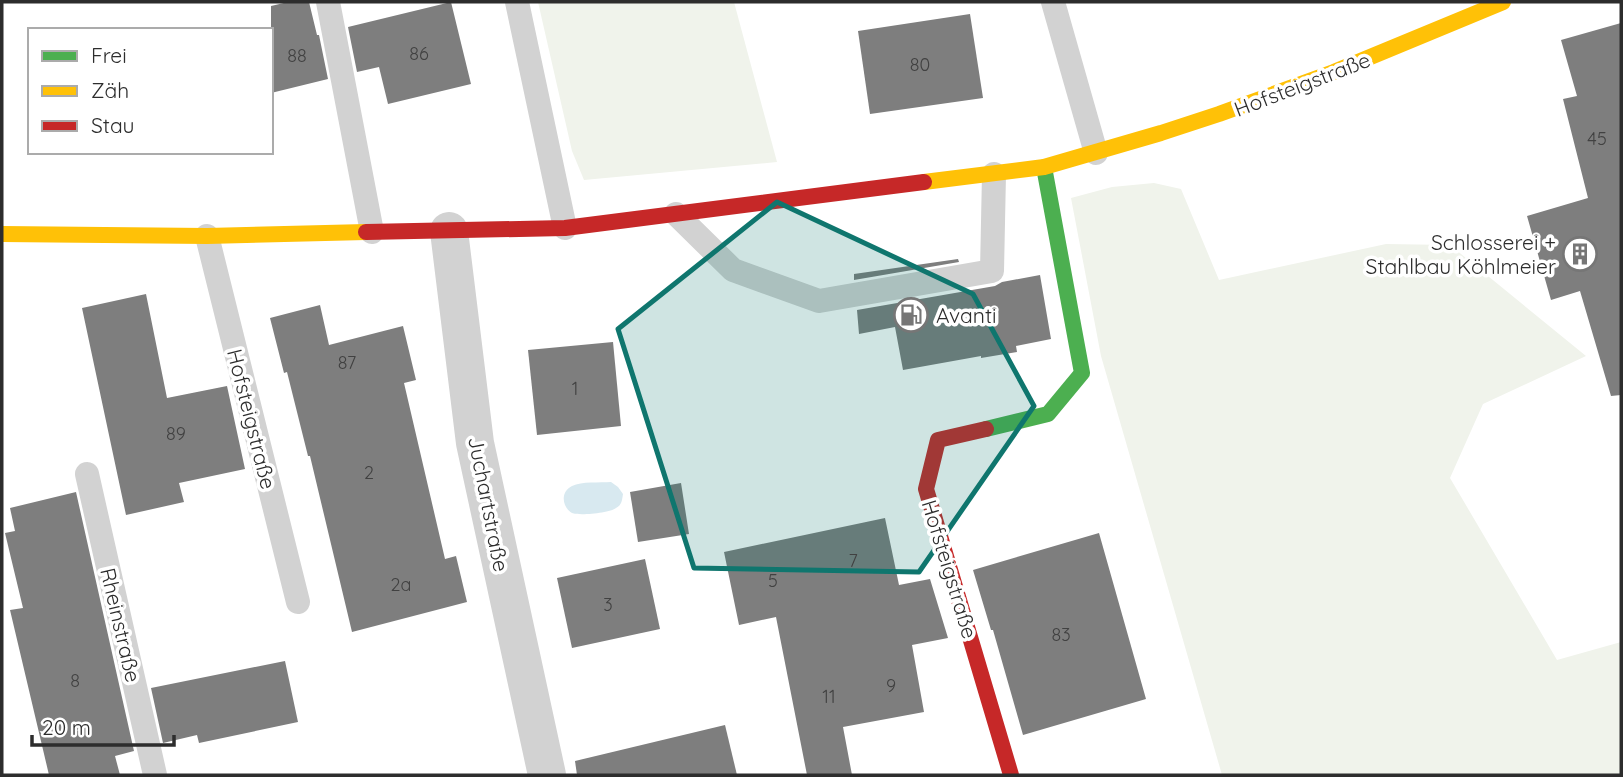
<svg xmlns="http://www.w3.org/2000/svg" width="1623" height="777" font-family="Quicksand,sans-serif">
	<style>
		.green { fill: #f0f3eb }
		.water { fill: #d8e9f0 }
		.building { fill: #7e7e7e }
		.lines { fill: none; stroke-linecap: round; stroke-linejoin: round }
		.lane { stroke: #d2d2d2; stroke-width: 24 }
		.street { stroke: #d2d2d2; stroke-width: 38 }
		.fast { stroke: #4caf50; stroke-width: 16 }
		.slow { stroke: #ffc107; stroke-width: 16 }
		.jam { stroke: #c62828; stroke-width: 16 }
		.marked { fill: #0f766e; fill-opacity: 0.2; stroke: #0f766e; stroke-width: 5; stroke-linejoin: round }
		.labels { text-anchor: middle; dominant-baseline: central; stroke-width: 7; stroke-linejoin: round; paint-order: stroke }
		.number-label { font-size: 18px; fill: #414141 }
		.street-label { font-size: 21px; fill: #2d2d2d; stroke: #fff }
		.poi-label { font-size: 21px; fill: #2d2d2d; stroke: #fff; text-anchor: end }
	</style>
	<rect width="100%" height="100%" fill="#fff"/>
	<g class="green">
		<polygon points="538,2 734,2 777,162 584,180 572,151"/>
		<polygon points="1154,183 1181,189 1219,280 1386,244 1450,245 1586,356 1483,404 1450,478 1557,660 1621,642 1621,775 1222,775 1101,356 1071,198 1112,187"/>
	</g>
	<path class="water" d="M611,482l7,5 5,7c-1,6 -1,11 -7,14 -6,5 -37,8 -44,5 -10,-6 -12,-21 0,-27 10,-5 27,-3 39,-4z"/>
	<g class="building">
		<polygon points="288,2 309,2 317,35 319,35 328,79 271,93 271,6"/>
		<polygon points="451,2 471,84 388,104 379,67 357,72 348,27"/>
		<polygon points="970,14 983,98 870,114 858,31"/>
		<polygon points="1621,23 1621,395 1611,396 1580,291 1551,300 1527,216 1588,198 1563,99 1577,96 1561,40"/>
		<polygon points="958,259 959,262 854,280 854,274"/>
		<polygon points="1040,275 1051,339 1016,346 1017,352 981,358 981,356 903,370 895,327 859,334 857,310 995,286 1002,282"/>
		<polygon points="146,294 167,398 227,386 245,469 179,483 184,502 126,515 82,308"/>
		<polygon points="320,305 329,345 403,326 416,380 404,383 445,559 456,556 467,602 352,632 310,456 308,456 287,372 284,373 270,318"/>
		<polygon points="613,342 621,426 537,435 528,350"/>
		<polygon points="681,483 689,534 638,542 630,492"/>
		<polygon points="76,492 134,751 115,756 120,775 49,775 10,610 23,608 5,533 15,531 10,508"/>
		<polygon points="885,518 899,585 930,579 948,638 912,645 924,712 843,727 852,775 807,775 776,617 739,625 724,552"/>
		<polygon points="1099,533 1146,699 1023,735 993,630 991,630 973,570"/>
		<polygon points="645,559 660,629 572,648 557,578"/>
		<polygon points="285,661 298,722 199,743 197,735 163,743 151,688"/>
		<polygon points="725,725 737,775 577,775 575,761"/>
	</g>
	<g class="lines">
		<g class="lane">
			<polyline points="328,2 372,232"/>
			<polyline points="517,2 565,228"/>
			<polyline points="1053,2 1096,153"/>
			<polyline points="676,214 733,270 819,301 992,271 994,174"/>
			<polyline points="207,236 298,602"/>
			<polyline points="87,474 155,775"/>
		</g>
		<polyline class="street" points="449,231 475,443 547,775"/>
		<polyline class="fast" points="986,429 1048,414 1082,373 1044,167"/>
		<g class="slow">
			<polyline points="924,182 1044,167 1161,133 1219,114 1334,72 1503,2"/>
			<polyline points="2,234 207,236 366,232"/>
		</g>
		<g class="jam">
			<polyline points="366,232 565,228 924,182"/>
			<polyline points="986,429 938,440 926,489 1011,775"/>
		</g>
	</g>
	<path class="marked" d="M777,202l196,92 61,112 -115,166 -225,-4 -76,-239z"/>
	<defs>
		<g id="building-ring" transform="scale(1.75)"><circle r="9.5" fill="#fff" stroke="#767676" stroke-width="1.5"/><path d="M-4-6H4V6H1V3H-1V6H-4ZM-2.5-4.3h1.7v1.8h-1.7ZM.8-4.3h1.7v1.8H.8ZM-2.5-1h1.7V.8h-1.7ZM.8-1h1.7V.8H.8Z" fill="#767676"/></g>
		<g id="fuel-ring" transform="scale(1.75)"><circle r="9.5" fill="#fff" stroke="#767676" stroke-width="1.5"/><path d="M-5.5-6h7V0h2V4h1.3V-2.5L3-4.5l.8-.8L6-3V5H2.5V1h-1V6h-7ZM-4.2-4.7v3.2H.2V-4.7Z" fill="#767676"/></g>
	</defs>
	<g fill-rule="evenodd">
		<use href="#building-ring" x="1580" y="254"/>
		<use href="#fuel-ring" x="911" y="315"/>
	</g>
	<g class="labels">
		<g class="number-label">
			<text x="419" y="53">86</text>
			<text x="297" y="55">88</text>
			<text x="920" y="64">80</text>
			<text x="1597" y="138">45</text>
			<text x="347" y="362">87</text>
			<text x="575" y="388">1</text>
			<text x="176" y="433">89</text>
			<text x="369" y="472">2</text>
			<text x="853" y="560">7</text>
			<text x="773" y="580">5</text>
			<text x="401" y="584">2a</text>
			<text x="608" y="604">3</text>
			<text x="1061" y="634">83</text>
			<text x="75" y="680">8</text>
			<text x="891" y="685">9</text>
			<text x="829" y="696">11</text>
		</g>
		<g class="street-label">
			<text transform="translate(1302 84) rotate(-21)">Hofsteigstraße</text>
			<text transform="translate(252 419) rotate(76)">Hofsteigstraße</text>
			<text transform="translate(489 504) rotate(79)">Juchartstraße</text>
			<text transform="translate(950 569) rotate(73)">Hofsteigstraße</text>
			<text transform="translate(121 625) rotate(77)">Rheinstraße</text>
		</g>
		<g class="poi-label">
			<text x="1556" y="242">Schlosserei +<tspan x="1556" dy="24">Stahlbau Köhlmeier</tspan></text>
			<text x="936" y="315" text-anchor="start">Avanti</text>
		</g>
	</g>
	<rect width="1623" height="777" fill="none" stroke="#2d2d2d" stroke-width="7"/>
	<rect x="28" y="28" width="245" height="126" fill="#ffffff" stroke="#ababab" stroke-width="2"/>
	<rect x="42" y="51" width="35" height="10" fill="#4caf50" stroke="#ababab" stroke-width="2"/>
	<text x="91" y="63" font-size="21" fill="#2d2d2d">Frei</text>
	<rect x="42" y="86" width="35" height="10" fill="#ffc107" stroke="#ababab" stroke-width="2"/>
	<text x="91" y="98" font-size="21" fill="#2d2d2d">Zäh</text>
	<rect x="42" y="121" width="35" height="10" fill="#c62828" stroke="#ababab" stroke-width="2"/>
	<text x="91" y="133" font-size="21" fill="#2d2d2d">Stau</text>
	<path d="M32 735v10h142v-10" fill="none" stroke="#2d2d2d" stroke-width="3.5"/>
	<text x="42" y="735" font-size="21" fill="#2d2d2d" stroke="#ffffff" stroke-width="5" paint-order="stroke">20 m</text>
</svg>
